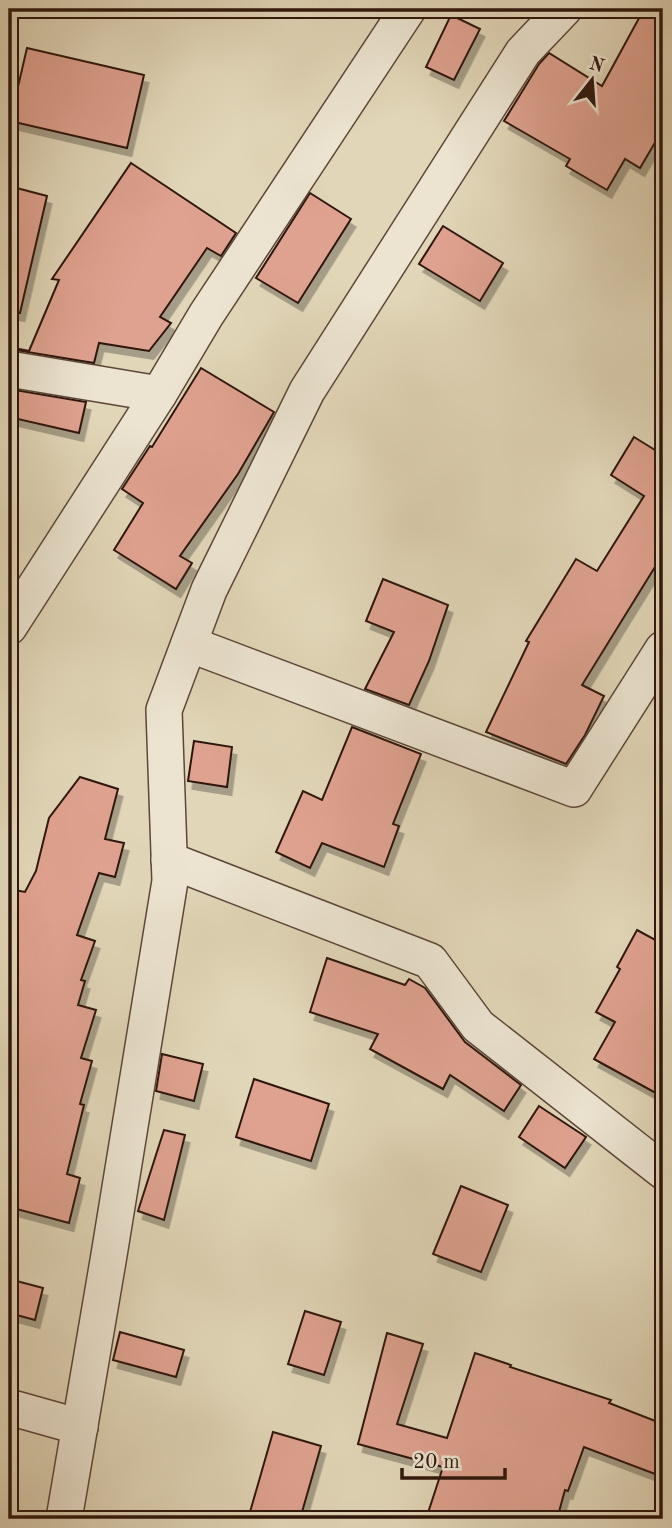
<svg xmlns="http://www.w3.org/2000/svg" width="672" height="1528" font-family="'Old Standard TT',serif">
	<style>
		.building { fill: #dfa290; stroke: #2f170d; stroke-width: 2; filter: url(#shadow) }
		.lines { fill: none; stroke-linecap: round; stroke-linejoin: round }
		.street-casing { stroke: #5c4738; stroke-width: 38 }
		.street { stroke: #ece4d1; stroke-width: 35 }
	</style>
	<defs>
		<filter id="shadow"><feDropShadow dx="4.5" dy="8" stdDeviation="0" flood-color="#0004"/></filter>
	</defs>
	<rect width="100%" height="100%" fill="#e1d6b8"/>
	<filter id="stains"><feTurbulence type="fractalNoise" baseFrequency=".00286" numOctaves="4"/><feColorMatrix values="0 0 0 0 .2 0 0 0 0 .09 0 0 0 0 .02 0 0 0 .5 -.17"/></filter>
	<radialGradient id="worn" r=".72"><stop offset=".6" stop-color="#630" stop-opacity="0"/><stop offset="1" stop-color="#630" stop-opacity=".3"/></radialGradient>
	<g class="building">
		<polygon points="644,9 663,9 663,129 640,168 625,159 607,190 566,166 570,159 504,121 539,64 549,53 602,86"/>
		<polygon points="451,15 480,29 454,80 426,67"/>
		<polygon points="27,48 144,75 127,148 10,121"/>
		<polygon points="131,163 236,233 221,256 207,248 160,317 171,323 149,351 99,343 94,363 9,349 9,347 29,351 59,280 52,279"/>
		<polygon points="9,186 47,196 20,313 9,311"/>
		<polygon points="310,193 351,219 298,303 256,278"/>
		<polygon points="443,226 503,263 480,301 419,264"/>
		<polygon points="201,368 274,412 238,474 180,556 192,563 176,589 114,550 143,503 122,489 150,446 152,447"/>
		<polygon points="9,389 86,402 79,433 9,417"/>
		<polygon points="634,437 663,455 663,554 582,685 604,696 585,735 566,764 486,732 529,642 526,641 576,559 597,571 644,496 611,475"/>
		<polygon points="383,579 448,605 429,661 409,705 365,689 394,632 366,621"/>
		<polygon points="352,727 421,754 393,824 399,826 384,867 322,843 310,868 276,852 303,791 322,800"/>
		<polygon points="194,741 232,747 227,787 188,781"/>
		<polygon points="80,777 118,789 105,839 124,843 115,877 99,873 77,935 95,941 81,980 85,981 78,1005 96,1010 81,1058 92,1061 80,1104 84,1105 67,1174 80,1178 69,1223 9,1207 9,889 25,892 36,871 49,818"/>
		<polygon points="637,930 663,944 663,1097 594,1059 615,1022 596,1012 620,969 617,967"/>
		<polygon points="327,958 405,985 409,979 425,988 465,1042 521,1085 504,1111 450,1075 443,1089 370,1049 378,1034 310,1012"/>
		<polygon points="162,1054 203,1064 194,1101 156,1091"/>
		<polygon points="254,1079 329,1104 311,1161 236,1137"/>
		<polygon points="539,1106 586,1137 565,1168 519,1137"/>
		<polygon points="164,1130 185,1135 164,1220 138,1211"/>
		<polygon points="461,1186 508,1205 481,1272 433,1254"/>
		<polygon points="9,1279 43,1288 35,1320 9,1313"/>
		<polygon points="305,1311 341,1322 324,1375 288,1364"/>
		<polygon points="120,1332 184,1350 176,1377 113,1360"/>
		<polygon points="387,1333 423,1344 397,1424 447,1438 475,1353 511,1365 510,1367 611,1400 609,1403 663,1424 663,1477 584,1447 568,1491 565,1490 557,1519 426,1519 443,1467 358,1444"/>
		<polygon points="273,1432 321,1446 300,1519 248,1519"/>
	</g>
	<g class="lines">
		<g class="street-casing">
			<g id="street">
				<polyline points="9,369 159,394"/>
				<polyline points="9,627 159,394 206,315 408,9"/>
				<polyline points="189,644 574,789 663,649"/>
				<polyline points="169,860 430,961 478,1026 663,1171"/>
				<polyline points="9,1407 80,1427"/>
				<polyline points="64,1519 109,1255 170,881 164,710 209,590 307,391 523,52 564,9"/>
			</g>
		</g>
		<use href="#street" class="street"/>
	</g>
	<rect width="672" height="1528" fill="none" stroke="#e1d6b8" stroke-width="35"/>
	<rect x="10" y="10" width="651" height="1507" fill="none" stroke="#2f170d" stroke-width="3.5"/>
	<rect x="18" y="18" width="637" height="1493" fill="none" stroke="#2f170d" stroke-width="2"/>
	<g transform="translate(592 80) rotate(17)" stroke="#ece4d1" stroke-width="5" paint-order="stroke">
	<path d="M0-5L12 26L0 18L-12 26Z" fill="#2f170d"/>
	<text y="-10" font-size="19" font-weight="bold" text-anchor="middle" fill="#2f170d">N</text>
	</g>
	<path d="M402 1468v10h103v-10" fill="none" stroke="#2f170d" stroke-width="3.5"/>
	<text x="413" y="1468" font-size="21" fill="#2f170d" stroke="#ece4d1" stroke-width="5" paint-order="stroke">20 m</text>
	<rect width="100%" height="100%" filter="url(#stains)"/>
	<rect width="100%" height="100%" fill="url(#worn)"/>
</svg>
